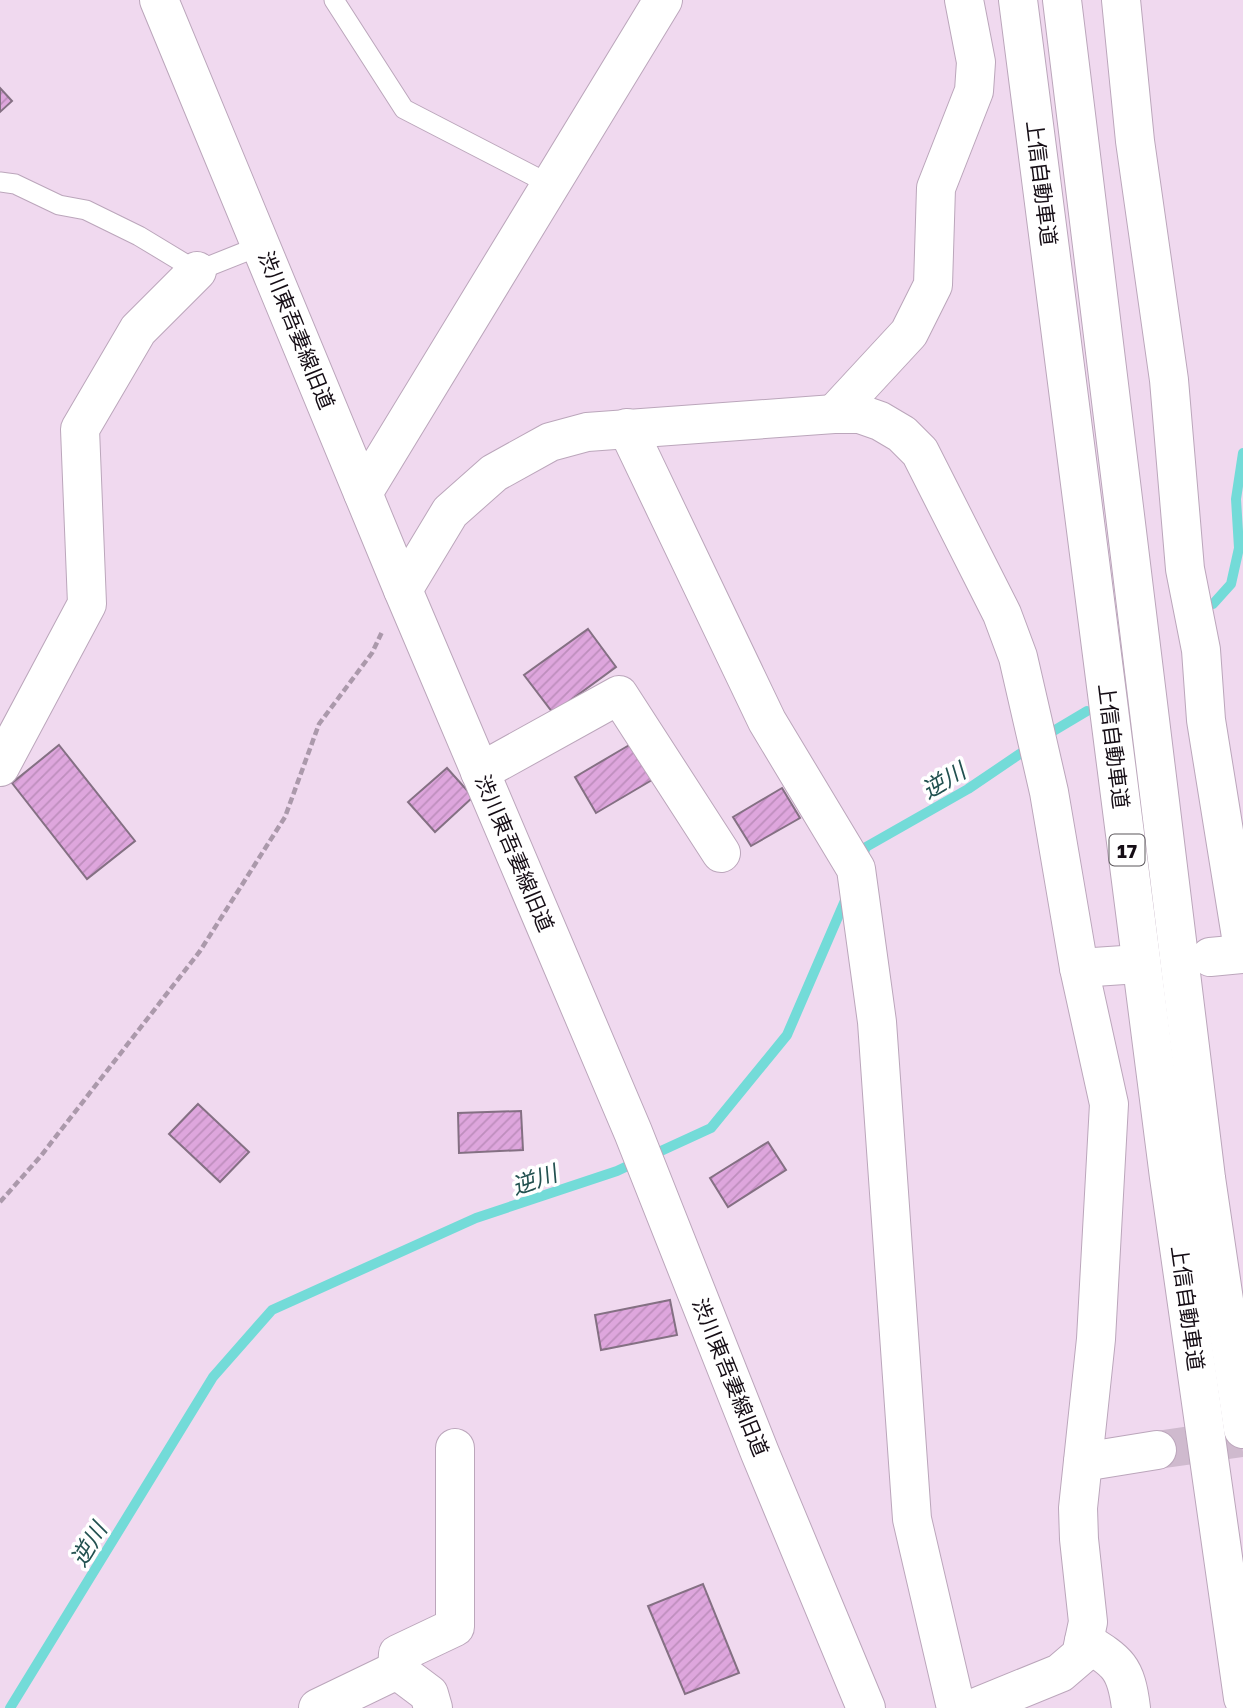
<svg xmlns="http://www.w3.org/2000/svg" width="1243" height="1708" font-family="'Golos Text','Noto Sans JP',sans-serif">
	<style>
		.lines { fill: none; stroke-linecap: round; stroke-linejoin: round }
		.stream { stroke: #73dbd8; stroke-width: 10 }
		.building { fill: url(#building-hatch); stroke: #847083; stroke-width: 2 }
		.minor-tunnel { stroke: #cfbace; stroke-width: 38; stroke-dasharray: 38 19; stroke-linecap: butt }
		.service-casing { stroke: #bba6bb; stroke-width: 21 }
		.minor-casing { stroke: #bba6bb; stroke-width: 40 }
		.tertiary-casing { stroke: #bba6bb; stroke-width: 40 }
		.trunk-casing { stroke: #bba6bb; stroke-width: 40 }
		.path { stroke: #ab99ab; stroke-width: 4.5; stroke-dasharray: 7 3.5; stroke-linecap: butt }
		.service { stroke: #fff; stroke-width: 19 }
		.minor { stroke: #fff; stroke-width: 38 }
		.tertiary { stroke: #fff; stroke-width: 38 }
		.trunk { stroke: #fff; stroke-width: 38 }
		.labels { text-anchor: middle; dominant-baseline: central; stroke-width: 7; stroke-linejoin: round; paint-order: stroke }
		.shield { fill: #fff; stroke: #5b565b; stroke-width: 2 }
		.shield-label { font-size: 19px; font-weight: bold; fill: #150d15 }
		.street-label { font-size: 21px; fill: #150d15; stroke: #fff }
		.water-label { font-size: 23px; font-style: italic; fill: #225150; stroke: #fff }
	</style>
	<defs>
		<pattern id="building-hatch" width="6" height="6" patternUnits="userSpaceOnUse" patternTransform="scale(1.75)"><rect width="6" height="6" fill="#dea6dd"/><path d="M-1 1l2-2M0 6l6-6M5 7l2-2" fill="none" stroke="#be8ebd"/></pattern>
	</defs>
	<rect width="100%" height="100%" fill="#f0d9ef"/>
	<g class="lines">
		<g class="stream">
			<polyline points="1213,604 1231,584 1239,548 1236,499 1243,453"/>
			<polyline points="1045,736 1087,711"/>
			<polyline points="861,860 866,847 968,789 1030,747"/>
			<polyline points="650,1156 711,1128 787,1035 847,896"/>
			<polyline points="10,1708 213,1377 272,1310 476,1218 617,1171 636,1162"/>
		</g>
	</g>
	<g class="building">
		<polygon points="0,88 12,101 0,112"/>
		<polygon points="588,629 616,667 553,713 524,675"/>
		<polygon points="631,744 652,780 596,813 575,777"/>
		<polygon points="59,745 135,841 87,879 12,783"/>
		<polygon points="447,768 473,797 435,832 408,802"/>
		<polygon points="782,788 800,818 751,846 733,817"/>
		<polygon points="198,1104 249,1152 220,1182 169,1134"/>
		<polygon points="521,1111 523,1150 459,1153 458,1113"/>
		<polygon points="768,1142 786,1170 728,1207 710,1178"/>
		<polygon points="670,1300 677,1335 601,1350 595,1315"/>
		<polygon points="703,1584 739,1673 685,1694 648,1606"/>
	</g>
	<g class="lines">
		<polyline class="minor-tunnel" points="1157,1450 1241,1438"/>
		<g class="service-casing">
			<g id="service">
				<polyline points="334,0 404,109 551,185"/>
				<polyline points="0,182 15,184 59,205 86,210 139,236 197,271 262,245"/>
			</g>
		</g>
		<g class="minor-casing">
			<g id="minor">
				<polyline points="1121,0 1135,141 1169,380 1185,569 1201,650 1206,720 1243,949"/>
				<polyline points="834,414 909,333 933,285 936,188 974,91 976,62 964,0"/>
				<polyline points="627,428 767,721 856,869 877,1022 912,1519 956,1708"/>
				<polyline points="363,493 663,0"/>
				<polyline points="403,590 450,512 494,473 550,442 587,432 834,414 860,414 880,421 902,434 920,452 1002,614 1018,657 1049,792 1079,968 1109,1104 1096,1339 1078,1508 1079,1539 1088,1622 1081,1655 1060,1673 974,1708"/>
				<polyline points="0,767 87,604 80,429 138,330 197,271"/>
				<polyline points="480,772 619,695 721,853"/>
				<polyline points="1210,957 1243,954"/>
				<polyline points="1079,968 1124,965"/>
				<polyline points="1083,1462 1157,1450"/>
				<path d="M1084,1641c34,21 42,26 47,67"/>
				<polyline points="397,1670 398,1654 455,1627 455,1448"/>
				<polyline points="318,1708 397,1670 429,1694 433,1708"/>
			</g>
		</g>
		<g class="tertiary-casing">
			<polyline id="tertiary" points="159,0 403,590 633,1132 760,1453 866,1708"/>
		</g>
		<g class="trunk-casing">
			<g id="trunk">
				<polyline points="1018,0 1169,1177 1243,1698"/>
				<polyline points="1062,0 1206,1178 1243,1429"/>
			</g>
		</g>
		<polyline class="path" points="0,1202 40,1157 200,951 285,817 319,724 372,653 382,632"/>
		<use href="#service" class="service"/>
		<use href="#minor" class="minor"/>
		<use href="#tertiary" class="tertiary"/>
		<use href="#trunk" class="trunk"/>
	</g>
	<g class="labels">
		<rect class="shield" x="1109.5" y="834.5" width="35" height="31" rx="5"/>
		<g class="shield-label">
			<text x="1127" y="850">17</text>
		</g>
		<g class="street-label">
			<text transform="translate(1042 183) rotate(83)">上信自動車道</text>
			<text transform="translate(297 330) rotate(68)">渋川東吾妻線旧道</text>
			<text transform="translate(1114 746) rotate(83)">上信自動車道</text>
			<text transform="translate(515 853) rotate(67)">渋川東吾妻線旧道</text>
			<text transform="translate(1188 1308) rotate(82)">上信自動車道</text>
			<text transform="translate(731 1377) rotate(68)">渋川東吾妻線旧道</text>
		</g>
		<g class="water-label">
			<text transform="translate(943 780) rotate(-31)">逆川</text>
			<text transform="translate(534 1179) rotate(-19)">逆川</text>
			<text transform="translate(88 1544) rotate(-59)">逆川</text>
		</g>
	</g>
</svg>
